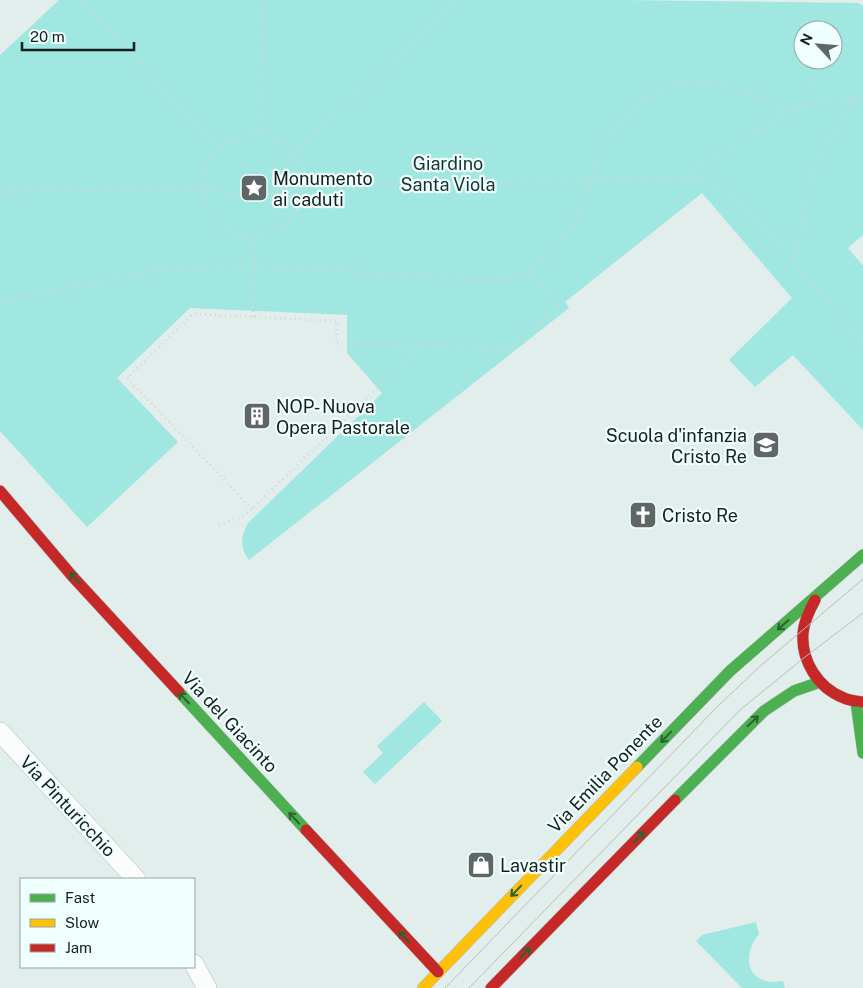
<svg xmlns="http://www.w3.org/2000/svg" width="863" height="988" font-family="'Public Sans',sans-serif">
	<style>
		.green { fill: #a0e6e1; fill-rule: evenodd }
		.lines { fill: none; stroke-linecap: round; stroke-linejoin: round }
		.lane-casing { stroke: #b3bcba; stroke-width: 20 }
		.fast-casing { stroke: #b3bcba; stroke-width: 12 }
		.slow-casing { stroke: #b3bcba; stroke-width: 12 }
		.jam-casing { stroke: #b3bcba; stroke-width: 12 }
		.path { stroke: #d4d7d7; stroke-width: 3; stroke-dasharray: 1 4; stroke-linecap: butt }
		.lane { stroke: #fbfcfc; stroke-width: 19 }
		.fast { stroke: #4caf50; stroke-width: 11 }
		.slow { stroke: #ffc107; stroke-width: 11 }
		.jam { stroke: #c62828; stroke-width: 11 }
		.tram { stroke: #bbbebd; stroke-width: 1 }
		.oneway { stroke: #2f6034 }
		.labels { text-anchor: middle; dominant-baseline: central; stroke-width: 4.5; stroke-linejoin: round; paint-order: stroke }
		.park-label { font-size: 18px; fill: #1c3130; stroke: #eefffd }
		.poi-label { font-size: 18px; fill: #171f1e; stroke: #eefffd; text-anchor: start }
		.street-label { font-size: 18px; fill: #171f1e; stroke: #eefffd }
	</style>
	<rect width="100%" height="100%" fill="#e2eeec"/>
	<g class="green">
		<path d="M59,0h561l238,3 5,3v229l-15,13 15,18v164l-70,-75 -38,32 -26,-27 63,-62 -90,-105 -137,109 4,6 -320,252c-10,-13 -8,-24 -1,-37l134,-130 -35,-40v-38l-157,-7 -73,70 61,64 -91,85 -87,-96v-376zM803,30h30v30h-30z"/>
		<polygon points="424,702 442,721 375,784 363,772 383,753 377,746"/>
		<path d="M756,922l3,12c-13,15 -16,41 7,47 5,2 11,0 17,0l2,7h-43l-46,-47 6,-6z"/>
	</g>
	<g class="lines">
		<g class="lane-casing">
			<g id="lane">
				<polyline points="0,732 136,879"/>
				<polyline points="194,964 207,988"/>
			</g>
		</g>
		<g class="fast-casing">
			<g id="fast">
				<polyline points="179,692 306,830"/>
				<polyline points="856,702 863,753"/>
				<polyline points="637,767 730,671 863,555"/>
				<polyline points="675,800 764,711 794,691 820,682"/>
			</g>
		</g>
		<g class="slow-casing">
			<polyline id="slow" points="423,988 637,767"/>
		</g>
		<g class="jam-casing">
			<g id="jam">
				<polyline points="0,491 73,577 179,692"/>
				<path d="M815,600c-6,11 -11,21 -12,33 -2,28 15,55 41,65 6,3 13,3 19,4"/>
				<polyline points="306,830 438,972"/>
				<polyline points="491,988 675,800"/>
			</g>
		</g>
		<g class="path">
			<polyline points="81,0 218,148"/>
			<polyline points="833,37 834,34"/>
			<polyline points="803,105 823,60"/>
			<polyline points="261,134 264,0"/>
			<circle cx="253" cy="185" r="51"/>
			<polyline points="294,154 457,0"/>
			<path d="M687,178l6,-7 94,-58c24,-11 50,-13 76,-16"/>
			<path d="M0,192l202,-4 23,4 19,5 18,2 16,-10 26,-3 383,-7c20,3 38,8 53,22l67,76 56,68"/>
			<path d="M793,261c9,-26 9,-53 18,-79 9,-30 28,-58 45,-84"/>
			<path d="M0,301l171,-33 83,-3 224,15c13,0 25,-1 38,-4 31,-11 56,-43 68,-73 6,-16 8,-32 15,-47 30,-63 85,-89 151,-63 13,5 25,13 37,20"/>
			<polyline points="253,317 255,237"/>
			<polyline points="252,509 127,378 193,314 337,321 336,343 509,348 560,308 528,270"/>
			<polyline points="219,525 242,517 252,509 405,361 419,345"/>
		</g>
		<use href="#lane" class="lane"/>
		<use href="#fast" class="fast"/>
		<use href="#slow" class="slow"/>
		<use href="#jam" class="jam"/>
		<g class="tram">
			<polyline points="445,988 716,708 758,668 863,579"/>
			<polyline points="469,988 740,710 805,657 863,613"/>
		</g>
	</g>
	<defs><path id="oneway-shaft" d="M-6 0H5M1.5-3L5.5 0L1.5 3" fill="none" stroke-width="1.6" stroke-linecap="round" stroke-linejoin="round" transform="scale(1.25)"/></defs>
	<g class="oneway">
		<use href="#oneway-shaft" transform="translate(75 578) rotate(-132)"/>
		<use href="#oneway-shaft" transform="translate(783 625) rotate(139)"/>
		<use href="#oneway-shaft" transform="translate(184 698) rotate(-133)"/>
		<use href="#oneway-shaft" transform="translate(753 721) rotate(-44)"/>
		<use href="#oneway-shaft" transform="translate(666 737) rotate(134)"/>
		<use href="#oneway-shaft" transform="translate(294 818) rotate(-133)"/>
		<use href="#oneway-shaft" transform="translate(639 837) rotate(-46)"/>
		<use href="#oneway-shaft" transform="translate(516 891) rotate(134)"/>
		<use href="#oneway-shaft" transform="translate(404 937) rotate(-133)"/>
		<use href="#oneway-shaft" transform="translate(525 953) rotate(-46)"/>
	</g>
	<defs>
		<g id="sight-square" transform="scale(1.4375)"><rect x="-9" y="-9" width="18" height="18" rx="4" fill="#5e6766" stroke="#eefffd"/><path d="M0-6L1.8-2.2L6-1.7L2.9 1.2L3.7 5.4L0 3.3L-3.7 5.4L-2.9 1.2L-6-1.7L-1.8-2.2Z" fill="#fff"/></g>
		<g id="building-square" transform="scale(1.4375)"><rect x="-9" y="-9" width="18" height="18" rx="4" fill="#5e6766" stroke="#eefffd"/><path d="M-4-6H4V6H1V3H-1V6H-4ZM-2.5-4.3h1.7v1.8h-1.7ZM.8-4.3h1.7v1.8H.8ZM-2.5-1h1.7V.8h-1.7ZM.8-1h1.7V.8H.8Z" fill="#fff"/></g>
		<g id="school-square" transform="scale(1.4375)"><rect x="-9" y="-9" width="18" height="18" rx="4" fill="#5e6766" stroke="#eefffd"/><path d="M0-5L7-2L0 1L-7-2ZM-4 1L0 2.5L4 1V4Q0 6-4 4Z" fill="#fff"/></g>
		<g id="church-square" transform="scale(1.4375)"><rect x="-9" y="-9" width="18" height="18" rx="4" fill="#5e6766" stroke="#eefffd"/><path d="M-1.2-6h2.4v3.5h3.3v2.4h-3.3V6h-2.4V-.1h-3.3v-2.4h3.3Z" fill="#fff"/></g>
		<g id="shop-square" transform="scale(1.4375)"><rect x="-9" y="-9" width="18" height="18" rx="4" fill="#5e6766" stroke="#eefffd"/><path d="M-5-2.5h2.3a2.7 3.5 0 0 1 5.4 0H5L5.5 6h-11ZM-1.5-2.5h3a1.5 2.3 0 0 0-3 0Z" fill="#fff"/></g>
	</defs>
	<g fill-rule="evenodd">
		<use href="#sight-square" x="254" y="188"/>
		<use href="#building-square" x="257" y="416"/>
		<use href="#school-square" x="766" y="445"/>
		<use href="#church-square" x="643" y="515"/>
		<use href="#shop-square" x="481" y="865"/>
	</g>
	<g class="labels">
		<g class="park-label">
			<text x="448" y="163">Giardino<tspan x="448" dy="21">Santa Viola</tspan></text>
		</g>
		<g class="poi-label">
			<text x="273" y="178">Monumento<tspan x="273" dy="21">ai caduti</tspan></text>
			<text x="276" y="406">NOP- Nuova<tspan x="276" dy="21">Opera Pastorale</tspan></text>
			<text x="747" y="435" text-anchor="end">Scuola d'infanzia<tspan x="747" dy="21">Cristo Re</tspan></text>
			<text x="662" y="515">Cristo Re</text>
			<text x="500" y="865">Lavastir</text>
		</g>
		<g class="street-label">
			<text transform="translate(230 722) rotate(47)">Via del Giacinto</text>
			<text transform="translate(605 774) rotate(-46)">Via Emilia Ponente</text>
			<text transform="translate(68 806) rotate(47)">Via Pinturicchio</text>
		</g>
	</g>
	<rect x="20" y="878" width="175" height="90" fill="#eefffd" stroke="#98a5a4"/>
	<rect x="30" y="894" width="25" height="8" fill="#4caf50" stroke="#98a5a4"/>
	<text x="65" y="903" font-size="15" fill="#171f1e">Fast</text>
	<rect x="30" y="919" width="25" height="8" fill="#ffc107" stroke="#98a5a4"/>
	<text x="65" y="928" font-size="15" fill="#171f1e">Slow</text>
	<rect x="30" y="944" width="25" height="8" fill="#c62828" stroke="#98a5a4"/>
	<text x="65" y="953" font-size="15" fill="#171f1e">Jam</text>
	<g transform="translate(818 45) rotate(296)"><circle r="24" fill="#eefffd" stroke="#98a5a4"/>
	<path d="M0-4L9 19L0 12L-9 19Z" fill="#5e6766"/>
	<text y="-8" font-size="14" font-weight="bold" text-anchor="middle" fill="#171f1e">N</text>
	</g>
	<path d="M22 42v8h112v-8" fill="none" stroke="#171f1e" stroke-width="2.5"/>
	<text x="30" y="42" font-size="15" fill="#171f1e" stroke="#eefffd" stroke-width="4" paint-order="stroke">20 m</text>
</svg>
